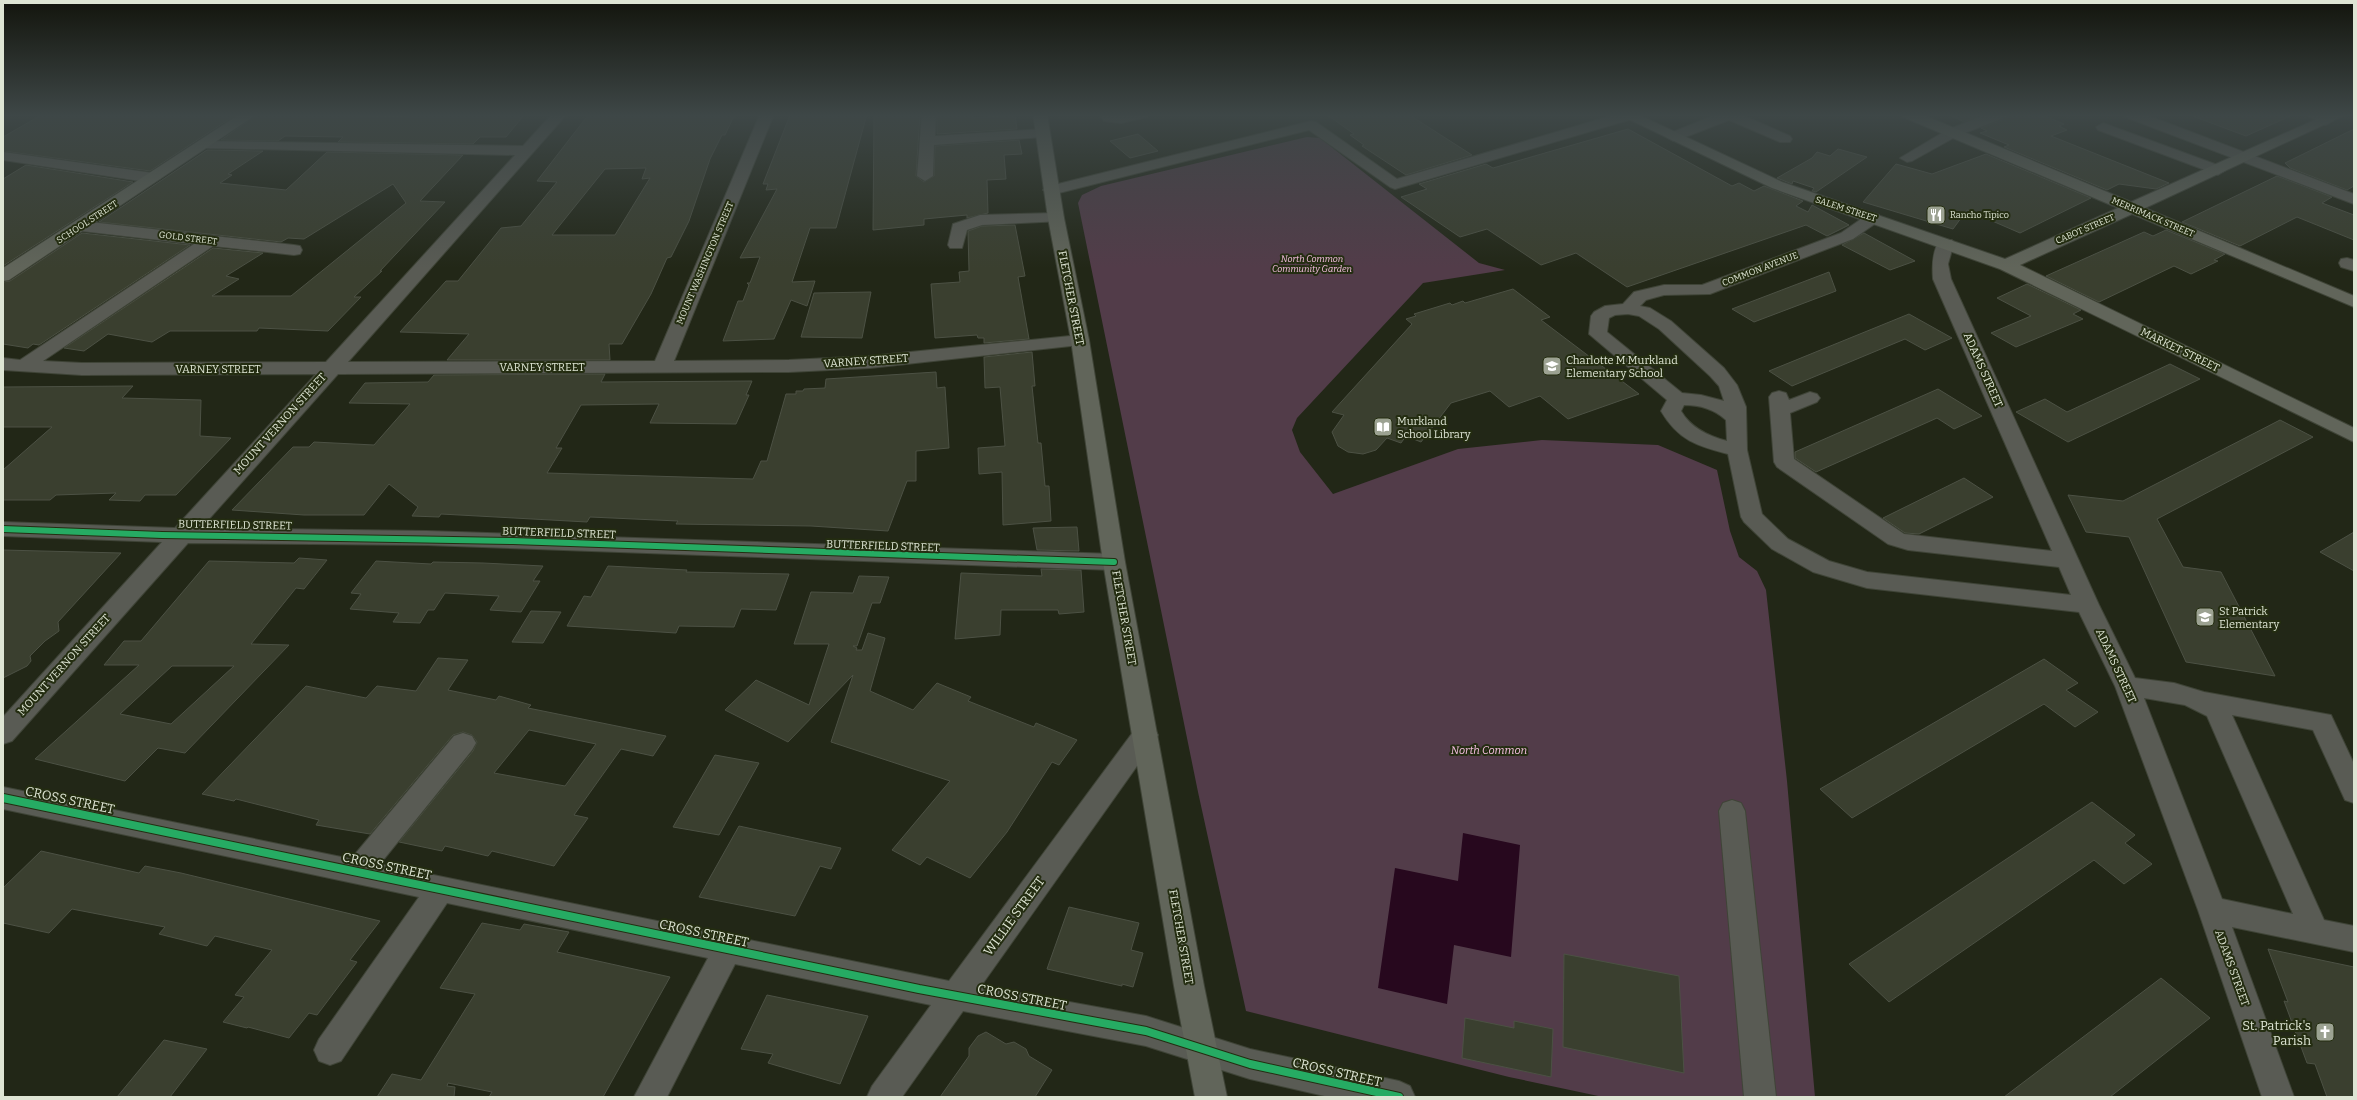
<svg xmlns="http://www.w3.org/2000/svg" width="2357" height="1100" font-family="Bitter,serif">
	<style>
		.green { fill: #523c49 }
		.water { fill: #27081e }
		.building { fill: #3a3f2f; stroke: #4c5144; fill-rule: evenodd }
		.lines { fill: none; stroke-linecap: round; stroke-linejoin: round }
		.minor-casing { stroke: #3f4437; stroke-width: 2 }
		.major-casing { stroke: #3f4437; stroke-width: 2 }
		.minor { fill: #595b54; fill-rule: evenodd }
		.major { fill: #61655a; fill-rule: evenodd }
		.cycleway-far1-casing { stroke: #242d11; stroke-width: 8 }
		.cycleway-casing { stroke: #242d11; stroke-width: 10 }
		.cycleway-far1 { stroke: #26ab63; stroke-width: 6 }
		.cycleway { stroke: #26ab63; stroke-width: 8 }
		.labels { text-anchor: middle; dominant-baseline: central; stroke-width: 4; stroke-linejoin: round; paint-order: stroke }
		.far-street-label { font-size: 9px; fill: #dee5d4; stroke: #242d11 }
		.far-poi-label { font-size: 9px; fill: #dee5d4; stroke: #242d11; text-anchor: start }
		.far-park-label { font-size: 9px; font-style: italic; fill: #f8c0e4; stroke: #242d11 }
		.street-label { font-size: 11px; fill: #dee5d4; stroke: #242d11 }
		.poi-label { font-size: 11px; fill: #dee5d4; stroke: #242d11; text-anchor: start }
		.park-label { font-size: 11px; font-style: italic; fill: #f8c0e4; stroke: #242d11 }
		.near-street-label { font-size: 13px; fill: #dee5d4; stroke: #242d11 }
		.near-poi-label { font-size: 13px; fill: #dee5d4; stroke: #242d11; text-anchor: end }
	</style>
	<rect width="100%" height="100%" fill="#222717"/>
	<polygon class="green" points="1307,137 1320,138 1479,263 1505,270 1423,283 1297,418 1292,430 1300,452 1333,494 1458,449 1542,440 1658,445 1717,470 1730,531 1739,557 1757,571 1766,590 1787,781 1815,1097 1603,1097 1509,1077 1246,1011 1198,792 1078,203 1082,195 1101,186"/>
	<polygon class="water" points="1463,833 1520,845 1511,957 1454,945 1447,1004 1378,988 1395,868 1458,881"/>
	<g class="building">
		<polygon points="43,114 237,114 150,171 3,151 3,137"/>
		<polygon points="258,114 420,117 423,114 525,114 506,137 480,137 473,144 338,142 343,137 285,136 278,141 221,140"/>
		<path d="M589,114h146l-10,21h-3l-12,24 -21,62 -18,36 -4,1 -16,36 -29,50h-13l1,16h-163l22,-26 -69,-2 46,-51h12l43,-53 20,-2 36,-44 -20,-1zM646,168l-4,11 8,-1 -35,57h-63l53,-66z"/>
		<polygon points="867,114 836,228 810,228 792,282 815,281 807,306 791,300 774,339 723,341 738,301 743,301 749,285 747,283 750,283 760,257 740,258 777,189 766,190 768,184 763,184 790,115"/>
		<polygon points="874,114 920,114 916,176 924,182 934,176 935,146 1019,140 1022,154 1004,155 1006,179 987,180 988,213 967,218 967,215 924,219 924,225 873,230"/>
		<polygon points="937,114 972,114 972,118 1015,115 1017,129 937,134"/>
		<polygon points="1326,114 1408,114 1472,155 1406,175 1362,146 1364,145 1350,135 1354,134"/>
		<polygon points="1948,114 1982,114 1964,122"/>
		<polygon points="2009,114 2040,114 2064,124 2059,126 2067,130 2051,136 2169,183 2156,189 2119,184 2107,190 2004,147 2009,145 1980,133 1987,131 1981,128 2007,118"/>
		<polygon points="2195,114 2295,114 2246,136 2195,117"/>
		<polygon points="1628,129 1732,186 1739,183 1754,191 1764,186 1803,201 1796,206 1808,212 1812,205 1849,225 1827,236 1806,225 1627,287 1576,253 1541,265 1487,229 1460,237 1401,197 1427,189 1419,184 1486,164 1493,168"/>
		<polygon points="2354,129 2354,186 2347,190 2290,168 2285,163"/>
		<polygon points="1138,134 1158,151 1130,158 1110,141"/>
		<polygon points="1838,149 1867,157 1816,192 1812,191 1814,188 1793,181 1792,184 1777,178 1812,158 1817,152 1830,156"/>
		<polygon points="207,150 263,151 228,174 232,175 220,183 286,190 327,152 463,155 420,201 445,202 380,271 382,271 354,297 361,297 328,331 259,328 257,331 170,331 152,342 108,334 84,351 64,348 213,248 263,253 226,276 239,279 212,296 291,296 406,203 393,184 304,239 288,238 281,242 99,222"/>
		<polygon points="1986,154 2091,198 2020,233 1967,210 1953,229 1863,202 1896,164 1932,174"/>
		<polygon points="26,165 133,182 3,266 3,179"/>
		<polygon points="2277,176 2332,197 2322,203 2354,215 2354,240 2297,217 2240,246 2182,222"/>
		<polygon points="1015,225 1025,276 1018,277 1029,339 984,343 984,338 978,338 977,335 935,338 931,284 960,282 959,272 969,271 968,231 982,226"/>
		<polygon points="2166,230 2225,254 2214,260 2218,261 2191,274 2174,266 2099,302 2046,276 2144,232 2153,236"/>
		<polygon points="82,233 190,245 39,345 33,344 28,348 3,344 3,282 10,281"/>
		<polygon points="1864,233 1915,261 1890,270 1842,245"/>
		<polygon points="1829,272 1836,291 1754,322 1732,309"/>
		<polygon points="2027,284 2081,310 2073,314 2083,319 2016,347 1991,333 2031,316 1997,298"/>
		<polygon points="1513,289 1550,317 1541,320 1639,394 1568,419 1540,396 1509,407 1490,391 1451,403 1421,442 1406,436 1401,443 1387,438 1376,450 1363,454 1348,452 1338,446 1332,432 1344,415 1332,412 1412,324 1406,319 1416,316 1414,314 1450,303 1452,305 1463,301 1465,303"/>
		<polygon points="871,292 862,338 801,337 814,293"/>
		<polygon points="1909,314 1952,338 1925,350 1905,339 1792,386 1769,371"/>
		<polygon points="1032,352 1035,386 1032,386 1038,443 1041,443 1045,486 1049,486 1051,521 1003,525 1002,472 979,474 978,448 1005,446 1000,387 985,388 984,357"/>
		<polygon points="2170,364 2200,379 2068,442 2016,412 2045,399 2067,412"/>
		<polygon points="936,372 937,388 945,387 949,448 916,451 916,481 907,481 888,531 811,526 676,524 678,521 590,517 587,522 441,514 439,517 412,516 418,507 389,484 364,515 304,515 232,510 293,447 309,447 314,442 374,445 410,404 349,403 365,383 428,382 434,375 605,374 601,382 752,381 746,395 749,395 736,424 650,423 659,404 581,405 556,448 562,448 547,473 753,479 761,461 767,461 786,394 796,394 796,391 803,391 804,389 825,388 826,379"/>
		<polygon points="133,386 122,398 201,400 200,436 231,438 176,495 145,495 140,501 109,500 116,493 56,495 50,500 3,500 3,470 52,427 3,427 3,387"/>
		<polygon points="1938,389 1982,416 1954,429 1937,418 1816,472 1795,458 1795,452"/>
		<polygon points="2280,420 2313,437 2157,519 2183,567 2221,572 2275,676 2186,662 2129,537 2086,532 2068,495 2123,501"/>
		<polygon points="1964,478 1993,497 1919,534 1905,533 1883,518"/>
		<polygon points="1077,527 1079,551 1037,550 1033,528"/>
		<polygon points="2354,532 2354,571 2320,552"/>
		<polygon points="3,550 121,553 58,622 59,631 45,641 30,656 31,661 27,666 3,678"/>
		<path d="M299,558l28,2 -23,29 -8,-1 -45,56 38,1 -104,108 -27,-5 -33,33 -90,-22 104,-94h-35l20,-24h17l68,-80 85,2zM172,666h62l-63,58 -51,-10z"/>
		<polygon points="376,561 431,564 433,562 483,563 543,566 533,581 540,581 521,612 490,610 499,596 445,593 434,610 428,610 420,623 393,622 399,613 350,609 361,594 351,593"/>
		<polygon points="608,566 687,570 686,572 789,574 776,610 741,609 734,627 679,626 676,633 567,626 584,596 591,597"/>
		<polygon points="1041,569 1081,570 1084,612 1059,614 1058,610 1001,610 1000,635 955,639 961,573 1042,576"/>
		<polygon points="859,576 889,577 880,603 872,603 857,646 853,646 857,648 856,650 862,650 868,633 885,638 870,691 913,710 937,683 971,697 968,701 1034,727 1036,723 1077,740 1059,765 1052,762 1007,832 970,878 927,857 920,865 892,850 950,781 831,742 853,675 788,742 725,710 756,680 809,705 829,644 794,644 811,592 853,593"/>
		<polygon points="531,611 561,612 543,643 512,642"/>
		<path d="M438,658l30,2 -20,30 48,10 3,-4 32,9 -3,3 138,28 -13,20 -32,-7 -47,66 14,3 -34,48 -62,-15 -4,5 -43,-10 -3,5 -43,-9 74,-91 4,-9 -5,-7 -9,-3 -10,3 -83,99 -54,-9 3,-5 -83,-21 -2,2 -32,-7 104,-108 60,12 11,-12 39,5zM529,730l67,14 -31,42 -71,-13z"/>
		<polygon points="2044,659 2078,683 2066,690 2098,712 2075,727 2044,704 1852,818 1820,789"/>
		<polygon points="715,755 759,763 719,835 673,827"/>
		<polygon points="2092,802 2135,835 2125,843 2152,864 2124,884 2094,860 1889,1002 1849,964"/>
		<polygon points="739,826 841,848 831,869 820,866 795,916 699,897"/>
		<polygon points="41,851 139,873 145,866 181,873 380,921 350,960 357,962 317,1015 309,1013 289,1038 248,1027 247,1028 223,1022 244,997 235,995 272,950 215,936 207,946 159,934 165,927 72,909 49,933 3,923 3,888"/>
		<polygon points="1069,907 1139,923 1131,950 1143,953 1133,987 1122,984 1122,986 1047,969"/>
		<polygon points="482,923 520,930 524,924 569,932 557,952 670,977 603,1097 489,1097 492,1092 448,1083 447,1086 455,1087 454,1097 377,1097 392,1074 421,1080 475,994 440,988"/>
		<polygon points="2268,949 2354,967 2354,1097 2327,1097 2315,1064 2307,1063 2284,1001 2288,1002"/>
		<polygon points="1564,954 1679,976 1684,1073 1563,1047"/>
		<polygon points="2161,978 2210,1018 2110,1097 2004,1097"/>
		<polygon points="767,995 868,1016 840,1084 768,1063 773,1054 741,1049"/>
		<polygon points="1465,1018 1514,1028 1514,1021 1553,1029 1551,1077 1462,1058"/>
		<polygon points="986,1032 1006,1044 1014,1042 1026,1049 1029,1056 1052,1070 1035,1097 940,1097 969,1056 969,1048 978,1036"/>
		<polygon points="164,1040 207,1049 170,1097 117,1097"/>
	</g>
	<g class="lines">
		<g class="minor-casing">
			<g id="minor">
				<polygon points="552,114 567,114 348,362 655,361 760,114 774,114 674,361 789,360 870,356 1080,335 1086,336 1089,340 1086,344 1080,345 870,368 789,372 338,374 201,528 427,531 1114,554 1122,557 1125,562 1122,567 1114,570 1028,567 427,545 188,543 12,741 3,744 3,717 162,542 3,536 3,522 175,528 316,374 82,375 3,370 3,358 20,360 194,244 81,231 75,229 73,226 75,223 81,221 294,245 300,246 302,250 300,254 294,255 213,246 43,361 82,363 326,362 515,155 205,148 200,147 198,144 200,141 523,146"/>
				<polygon points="922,114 936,114 935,136 1042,129 1049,133 1042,137 934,145 933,176 925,181 917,176"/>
				<polygon points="1099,114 1149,114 1147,117 1121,123 1104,121"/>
				<polygon points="1617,114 1634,116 1632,119 1395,189 1390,187 1309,130 1051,195 1043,190 1046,187 1311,121 1316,122 1397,179"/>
				<polygon points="1717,114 1740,114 1790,136 1792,139 1790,142 1780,142 1729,120 1678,140 1673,141 1666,137 1668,134"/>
				<polygon points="1987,114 2008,114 2006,117 1957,136 1912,161 1907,162 1900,158 1947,130"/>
				<polygon points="2123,114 2144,114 2354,194 2354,204 2125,117"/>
				<polygon points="2304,114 2323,114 2333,121 2326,125"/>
				<polygon points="2103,123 2223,167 2226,170 2218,175 2213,173 2098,130 2096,127"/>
				<polygon points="3,152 153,173 161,178 153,183 3,160"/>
				<polygon points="1056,213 1062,215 1064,218 1062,221 982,225 967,230 962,248 950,248 948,245 953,224 980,215"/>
				<path d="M1873,213l6,2 2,3 -2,3 -26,18 -143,55 -46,1 -18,5 -6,6 10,2 21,13 53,47 13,17 9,22 1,43 15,64 26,25 41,22 38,11 204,23 -12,-28 -151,-17 -20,-6 -111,-77 -3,-5 -5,-65 3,-4 7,-2 7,2 3,7 21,-8 7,2 3,4 -3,4 -27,11 4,46 110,75 148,17 -119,-272c-1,-13 -1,-28 7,-39h12l2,3 -6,21 3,15 148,326 36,73 39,5 30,9 127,23 23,49v39l-9,-3 -32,-70 -81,-15 92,205 30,6v26l-122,-25 62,170h-32l-64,-187 -83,-224 -36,-74 -212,-24 -54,-16 -41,-23 -28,-27 -3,-5 -13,-63c-31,-8 -50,-14 -67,-43l6,-11 -78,-66 2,-18 3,-4 11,-6 18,-2 11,-12 30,-7h38l139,-52 26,-18zM1628,314l11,2 20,13 51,47 9,10 5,15 -23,-6 -19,-2 -75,-61 2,-14 6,-3zM1684,405c16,0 30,4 42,15l1,21c-19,-5 -36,-13 -46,-30zM2144,698l41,7 22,11 86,198 -71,-15z"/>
				<polygon points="2347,258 2354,260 2354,271 2341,267 2339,263 2341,259"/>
				<polygon points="1145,725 1154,728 1158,735 1154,742 981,986 1146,1016 1250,1049 1399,1081 1410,1086 1415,1097 1329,1097 1250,1079 1146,1046 963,1011 902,1097 867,1097 872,1086 931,1005 735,964 667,1097 634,1097 708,958 447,903 341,1061 330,1065 319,1061 314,1050 319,1039 419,897 3,809 3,787 351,859 454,736 463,733 472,736 476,743 472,750 380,864 949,981 1136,728"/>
				<polygon points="1732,800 1741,803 1745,811 1776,1097 1744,1097 1719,811 1723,803"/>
			</g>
		</g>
		<g class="major-casing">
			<g id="major">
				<polygon points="240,114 257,114 9,280 3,281 3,268"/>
				<polygon points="1033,114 1047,114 1064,218 1089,340 1125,562 1204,986 1227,1097 1195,1097 1174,986 1103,562 1071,340 1048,218"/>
				<polygon points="1618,114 1637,114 1782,182 2005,259 2118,208 1903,117 1901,114 1921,114 2131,202 2328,114 2347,114 2145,208 2354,296 2354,307 2132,214 2020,265 2354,428 2354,442 2000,269 1772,188"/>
			</g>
		</g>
		<use href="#minor" class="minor"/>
		<use href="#major" class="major"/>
		<g class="cycleway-far1-casing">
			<polyline id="cycleway-far1" points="3,529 162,535 513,541 1114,562"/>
		</g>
		<g class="cycleway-casing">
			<polyline id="cycleway" points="3,798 919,989 1146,1031 1250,1064 1399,1097"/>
		</g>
		<use href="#cycleway-far1" class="cycleway-far1"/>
		<use href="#cycleway" class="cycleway"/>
	</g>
	<linearGradient id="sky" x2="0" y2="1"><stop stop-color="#13150d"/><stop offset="0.43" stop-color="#3e4747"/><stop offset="1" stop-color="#3e4747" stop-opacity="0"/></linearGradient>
	<rect width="2357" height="268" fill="url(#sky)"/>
	<defs>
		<g id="restaurant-square" transform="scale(1)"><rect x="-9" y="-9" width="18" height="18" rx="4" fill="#9ca292" stroke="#242d11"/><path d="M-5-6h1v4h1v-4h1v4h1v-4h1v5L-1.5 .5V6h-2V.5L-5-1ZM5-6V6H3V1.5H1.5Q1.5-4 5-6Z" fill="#fff"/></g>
		<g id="school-square" transform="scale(1)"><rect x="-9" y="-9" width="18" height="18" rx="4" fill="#9ca292" stroke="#242d11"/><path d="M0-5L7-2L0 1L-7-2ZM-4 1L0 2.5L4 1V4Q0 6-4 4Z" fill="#fff"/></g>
		<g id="library-square" transform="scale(1)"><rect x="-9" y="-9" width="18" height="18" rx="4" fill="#9ca292" stroke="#242d11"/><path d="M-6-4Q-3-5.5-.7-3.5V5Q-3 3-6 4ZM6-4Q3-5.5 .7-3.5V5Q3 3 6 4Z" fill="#fff"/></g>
		<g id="church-square" transform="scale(1)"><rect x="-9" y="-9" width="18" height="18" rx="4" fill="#9ca292" stroke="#242d11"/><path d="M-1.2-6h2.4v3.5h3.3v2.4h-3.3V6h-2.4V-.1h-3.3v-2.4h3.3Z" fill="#fff"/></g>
	</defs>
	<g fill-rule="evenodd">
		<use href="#restaurant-square" x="1936" y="215"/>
		<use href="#school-square" x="1552" y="366"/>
		<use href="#library-square" x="1383" y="427"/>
		<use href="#school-square" x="2205" y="617"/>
		<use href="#church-square" x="2325" y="1032"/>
	</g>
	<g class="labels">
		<g class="far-street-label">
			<text transform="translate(1846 209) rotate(18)">SALEM STREET</text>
			<text transform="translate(2153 217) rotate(23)">MERRIMACK STREET</text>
			<text transform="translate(87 222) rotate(-33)">SCHOOL STREET</text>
			<text transform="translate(2085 229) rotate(-23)">CABOT STREET</text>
			<text transform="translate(188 238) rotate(7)">GOLD STREET</text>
			<text transform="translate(705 263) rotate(-67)">MOUNT WASHINGTON STREET</text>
			<text transform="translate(1760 269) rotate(-21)">COMMON AVENUE</text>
		</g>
		<g class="far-poi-label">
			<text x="1950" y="215">Rancho Tipico</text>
		</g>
		<g class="far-park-label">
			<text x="1312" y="259">North Common<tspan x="1312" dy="10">Community Garden</tspan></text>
		</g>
		<g class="street-label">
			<text transform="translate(1071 298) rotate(79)">FLETCHER STREET</text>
			<text transform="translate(2180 350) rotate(26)">MARKET STREET</text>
			<text transform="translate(866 361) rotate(-4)">VARNEY STREET</text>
			<text x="542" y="367">VARNEY STREET</text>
			<text x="218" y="369">VARNEY STREET</text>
			<text transform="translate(1983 370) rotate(66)">ADAMS STREET</text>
			<text transform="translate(280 424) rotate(-48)">MOUNT VERNON STREET</text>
			<text transform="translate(235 525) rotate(1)">BUTTERFIELD STREET</text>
			<text transform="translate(559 533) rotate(2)">BUTTERFIELD STREET</text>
			<text transform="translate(883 546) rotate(2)">BUTTERFIELD STREET</text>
			<text transform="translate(1124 618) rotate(80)">FLETCHER STREET</text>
			<text transform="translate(64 665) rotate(-48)">MOUNT VERNON STREET</text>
			<text transform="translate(2116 666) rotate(65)">ADAMS STREET</text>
			<text transform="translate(1181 937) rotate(80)">FLETCHER STREET</text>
			<text transform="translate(2232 968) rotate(70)">ADAMS STREET</text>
		</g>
		<g class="poi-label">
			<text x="1566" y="360">Charlotte M Murkland<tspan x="1566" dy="13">Elementary School</tspan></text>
			<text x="1397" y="421">Murkland<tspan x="1397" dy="13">School Library</tspan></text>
			<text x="2219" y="611">St Patrick<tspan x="2219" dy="13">Elementary</tspan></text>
		</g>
		<g class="park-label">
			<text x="1489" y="750">North Common</text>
		</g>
		<g class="near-street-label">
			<text transform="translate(70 800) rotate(12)">CROSS STREET</text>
			<text transform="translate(387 866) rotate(12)">CROSS STREET</text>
			<text transform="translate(1014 916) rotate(-54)">WILLIE STREET</text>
			<text transform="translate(704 933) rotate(12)">CROSS STREET</text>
			<text transform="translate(1022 997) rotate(11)">CROSS STREET</text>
			<text transform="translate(1337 1072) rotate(13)">CROSS STREET</text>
		</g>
		<g class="near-poi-label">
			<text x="2311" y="1025">St. Patrick's<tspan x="2311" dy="15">Parish</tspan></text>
		</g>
	</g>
	<rect width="2357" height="1100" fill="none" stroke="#dee5d4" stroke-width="8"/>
</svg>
